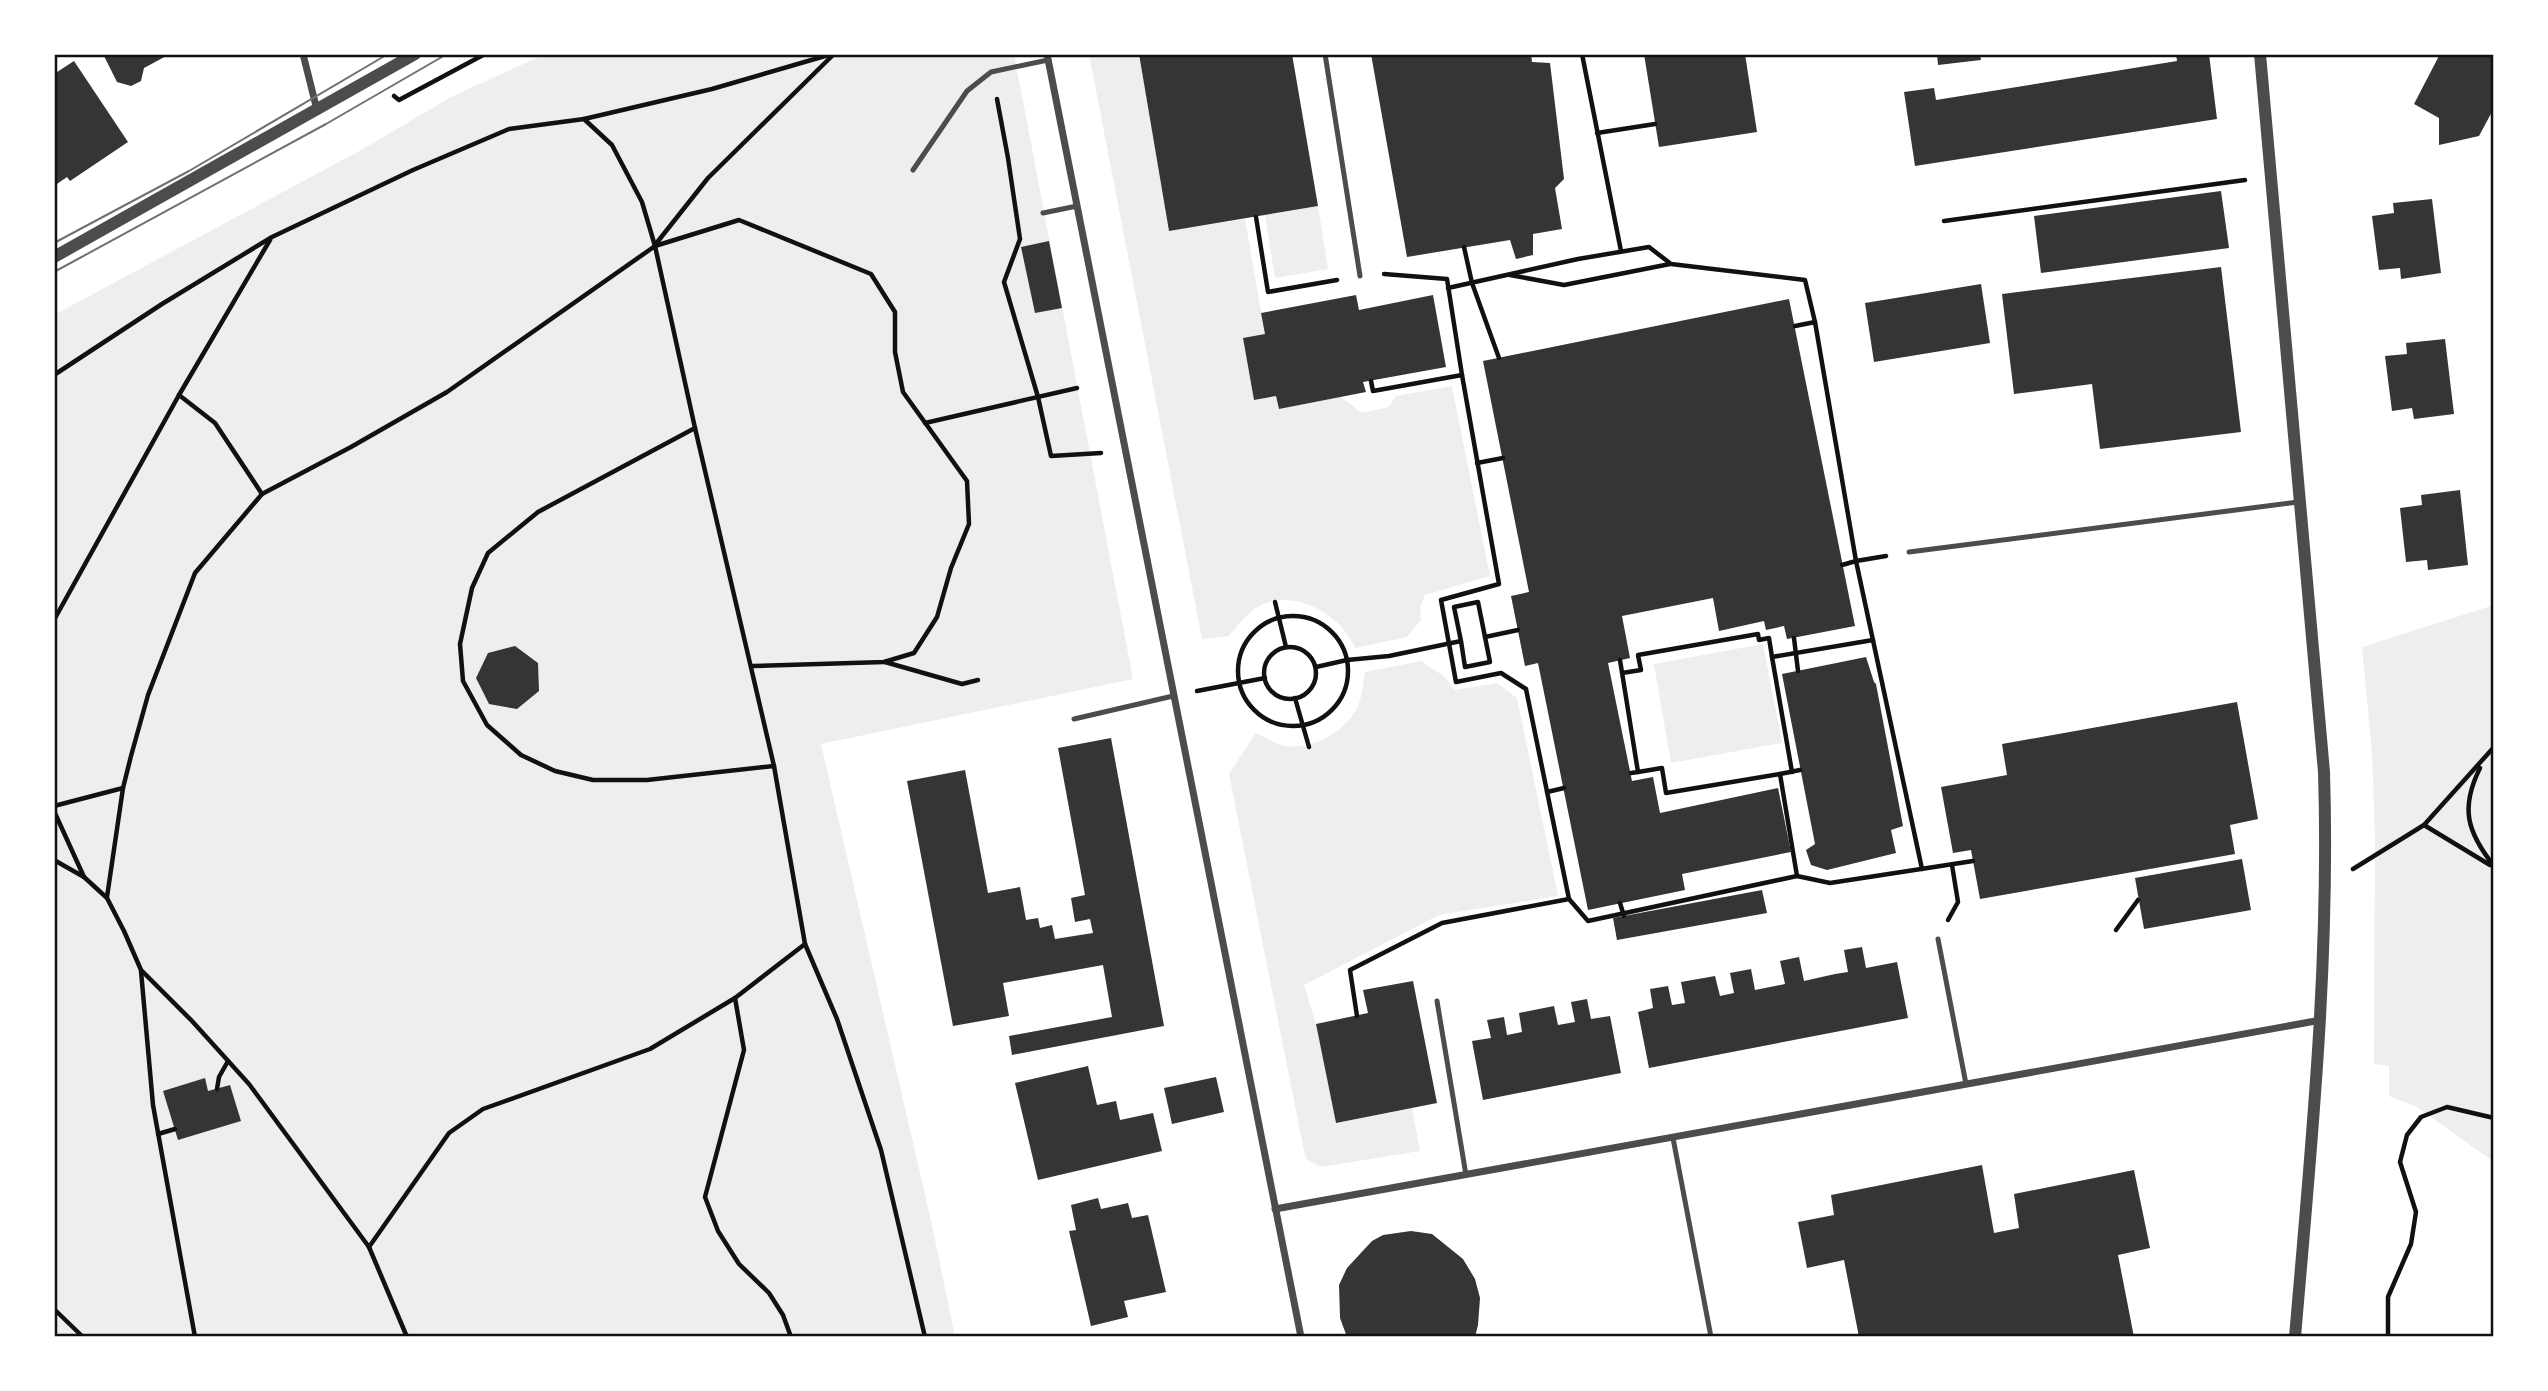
<svg xmlns="http://www.w3.org/2000/svg" width="2548" height="1391" font-family="'DM Sans',sans-serif">
	<style>
		.green { fill: #eee }
		.building { fill: #353535 }
		.lines { fill: none; stroke-linecap: round; stroke-linejoin: round }
		.path { stroke: #111; stroke-width: 4.5 }
		.service { stroke: #4c4c4c; stroke-width: 5 }
		.minor { stroke: #4c4c4c; stroke-width: 7 }
		.tertiary { stroke: #4c4c4c; stroke-width: 12 }
		.tram { stroke: #707070; stroke-width: 2 }
		.neatline { fill: none; stroke: #111; stroke-width: 2.5 }
	</style>
	<rect width="100%" height="100%" fill="#fff"/>
	<g class="green">
		<polygon points="545,54 1014,54 1133,679 821,744 932,1225 955,1337 54,1337 54,315 363,149 451,97"/>
		<path d="M1089,54h50l30,177 76,-12 20,115 -22,5 11,61 22,-4 3,13 62,-12 21,16 27,-6 7,-11 56,-10 38,190 -65,19 -5,12 1,13 -14,17 -52,11c-14,-35 -65,-62 -99,-40 -11,7 -19,18 -27,28l-27,3z"/>
		<polygon points="1318,206 1328,269 1275,278 1265,215"/>
		<polygon points="2494,605 2494,1162 2417,1107 2389,1096 2389,1066 2374,1064 2375,836 2372,752 2362,647"/>
		<polygon points="1763,644 1782,743 1671,763 1654,664"/>
		<path d="M1421,661l24,16 9,13 43,-7 20,15 41,198 -119,19 -135,70 12,39 20,99 76,-15 8,43 -99,16 -12,-6 -4,-5 -76,-382 27,-41c8,4 17,9 25,12 28,7 61,-11 75,-35 6,-10 7,-26 9,-38z"/>
	</g>
	<g class="building">
		<polygon points="103,54 170,54 144,68 141,81 131,86 117,82"/>
		<polygon points="1139,54 1292,54 1318,206 1169,231"/>
		<polygon points="1371,54 1531,54 1532,62 1550,63 1564,179 1555,188 1562,229 1533,234 1533,255 1516,259 1510,240 1407,257"/>
		<polygon points="1644,54 1745,54 1757,132 1659,147"/>
		<polygon points="1937,54 1980,54 1981,60 1938,65"/>
		<polygon points="2176,54 2209,54 2217,119 1915,166 1904,92 1934,88 1936,100 2177,61"/>
		<polygon points="2440,54 2494,54 2494,108 2479,136 2439,145 2439,118 2414,104"/>
		<polygon points="74,61 128,142 70,181 67,177 54,186 54,74"/>
		<polygon points="2221,191 2229,248 2041,273 2034,216"/>
		<polygon points="2432,199 2441,273 2401,279 2400,268 2379,270 2372,216 2394,213 2393,203"/>
		<polygon points="1049,241 1062,308 1035,313 1021,247"/>
		<polygon points="2221,267 2241,432 2100,449 2092,384 2014,394 2002,294"/>
		<polygon points="1981,284 1990,343 1874,362 1865,303"/>
		<polygon points="1356,295 1359,310 1433,295 1446,367 1363,382 1366,392 1279,409 1276,396 1254,400 1243,338 1265,334 1261,313"/>
		<polygon points="1789,299 1855,626 1787,639 1784,626 1766,630 1764,621 1719,631 1713,598 1622,616 1630,658 1608,663 1632,781 1653,777 1660,813 1778,788 1791,852 1682,874 1685,890 1588,910 1538,663 1525,666 1511,596 1529,592 1483,361"/>
		<polygon points="2445,339 2454,414 2414,419 2412,408 2392,411 2385,356 2407,354 2406,343"/>
		<polygon points="2460,490 2468,565 2428,570 2427,560 2406,562 2400,508 2422,505 2421,495"/>
		<polygon points="515,646 538,663 539,691 517,709 489,704 476,678 488,653"/>
		<polygon points="1866,657 1874,682 1876,684 1903,826 1891,830 1896,853 1827,870 1811,865 1806,850 1815,844 1782,674"/>
		<polygon points="2237,702 2258,819 2230,825 2235,854 1980,899 1971,850 1953,853 1941,787 2007,775 2002,744"/>
		<polygon points="1111,738 1164,1026 1012,1055 1009,1036 1112,1017 1103,965 1003,983 1009,1016 953,1026 907,781 965,770 988,893 1020,887 1026,920 1038,918 1040,928 1052,925 1055,939 1093,933 1090,919 1075,922 1071,898 1085,895 1058,748"/>
		<polygon points="2242,859 2251,910 2144,929 2135,878"/>
		<polygon points="1762,890 1767,913 1617,940 1613,918"/>
		<polygon points="1862,947 1866,968 1897,962 1908,1018 1649,1068 1638,1012 1653,1008 1650,989 1668,986 1672,1005 1685,1003 1681,982 1715,976 1720,996 1734,993 1730,973 1751,969 1755,990 1785,984 1780,961 1799,957 1804,981 1835,974 1848,972 1844,950"/>
		<polygon points="1413,981 1437,1103 1336,1123 1316,1024 1368,1013 1363,990"/>
		<polygon points="1587,999 1591,1019 1610,1016 1621,1073 1483,1100 1472,1041 1491,1038 1487,1020 1504,1017 1507,1035 1522,1032 1519,1013 1554,1006 1558,1025 1575,1022 1571,1002"/>
		<polygon points="1088,1066 1097,1105 1116,1101 1120,1120 1153,1113 1162,1151 1038,1180 1015,1083"/>
		<polygon points="1216,1077 1224,1112 1172,1124 1164,1088"/>
		<polygon points="205,1078 208,1091 230,1085 241,1121 178,1140 163,1091"/>
		<polygon points="1982,1165 1994,1233 2019,1228 2014,1194 2134,1170 2150,1248 2118,1255 2134,1337 1859,1337 1844,1260 1807,1268 1798,1222 1834,1215 1831,1195"/>
		<polygon points="1098,1198 1101,1209 1128,1203 1132,1218 1148,1215 1166,1292 1124,1301 1128,1317 1091,1326 1069,1231 1076,1230 1071,1205"/>
		<polygon points="1411,1231 1432,1234 1463,1259 1475,1279 1480,1298 1478,1325 1475,1337 1347,1337 1340,1318 1339,1285 1347,1268 1372,1241 1383,1235"/>
	</g>
	<g class="lines">
		<g class="path">
			<polyline points="1582,54 1621,251"/>
			<polyline points="394,96 399,100 485,54"/>
			<polyline points="997,99 1008,158 1020,239 1004,282 1038,397 1051,456 1101,453"/>
			<polyline points="584,119 712,89 832,54"/>
			<polyline points="1597,133 1655,124"/>
			<polyline points="1256,217 1268,292 1337,280"/>
			<polyline points="1944,221 2245,180"/>
			<polyline points="655,245 708,178 834,54"/>
			<polyline points="655,246 739,220 871,274 895,312 895,352 903,392 967,481 969,524 951,568 937,617 914,653 884,662 752,666"/>
			<polyline points="1464,247 1472,283 1499,358"/>
			<polyline points="1384,274 1447,279 1462,375"/>
			<polyline points="1510,275 1564,285 1670,264"/>
			<polyline points="1448,288 1578,259 1649,247 1671,264 1805,280 1815,322 1795,326"/>
			<polyline points="1815,322 1856,561 1842,565"/>
			<polyline points="54,375 162,304 272,237 413,170 509,129 584,119 612,145 642,202 655,246"/>
			<polyline points="925,423 1077,388"/>
			<polyline points="695,428 538,512 488,553 472,588 460,644 463,681 487,725 521,755 555,771 593,780 647,780 774,766"/>
			<polyline points="1477,463 1503,458"/>
			<polyline points="262,494 351,447 447,392 655,246 695,428 774,766 805,944 837,1019 881,1150 925,1337"/>
			<polyline points="1886,556 1856,561 1922,869"/>
			<polyline points="1275,602 1286,647"/>
			<circle cx="1293" cy="671" r="55"/>
			<polyline points="54,620 179,395 270,240"/>
			<polyline points="1485,637 1518,630"/>
			<polyline points="1794,638 1798,671"/>
			<circle cx="1290" cy="673" r="26"/>
			<polyline points="1620,660 1638,772 1631,773"/>
			<polyline points="885,662 962,684 978,680"/>
			<polyline points="1316,667 1347,660 1389,656 1461,641 1454,607 1478,602 1490,662 1465,667 1461,641"/>
			<polyline points="1622,673 1641,670 1638,655 1758,634 1759,640 1769,638 1772,657"/>
			<polyline points="1197,691 1265,678"/>
			<polyline points="1295,698 1309,747"/>
			<path d="M2480,768c-20,40 -13,64 14,98"/>
			<polyline points="1638,772 1662,768 1666,793 1780,774"/>
			<polyline points="1792,772 1772,657 1873,640"/>
			<polyline points="1547,792 1564,788"/>
			<polyline points="54,806 123,788"/>
			<polyline points="54,811 84,877"/>
			<polyline points="2424,825 2490,865"/>
			<polyline points="54,860 84,877 107,898 124,931 141,970 192,1021 249,1084 369,1247 407,1337"/>
			<polyline points="2353,869 2424,825 2494,747"/>
			<polyline points="1797,876 1780,774 1800,770"/>
			<polyline points="107,897 123,788 131,756 148,695 195,573 262,494 215,423 179,395"/>
			<polyline points="1569,899 1588,921 1797,876 1830,883 1973,861"/>
			<polyline points="1620,903 1624,916"/>
			<polyline points="1948,920 1958,902 1952,865"/>
			<polyline points="2116,930 2138,900"/>
			<polyline points="141,971 153,1105 195,1337"/>
			<polyline points="735,998 744,1050 705,1197 718,1231 739,1264 769,1293 783,1315 791,1337"/>
			<polyline points="1357,1016 1350,970 1442,923 1569,899 1526,689 1501,673 1456,682 1441,600 1499,584 1462,375 1373,391 1371,381"/>
			<polyline points="217,1089 219,1077 228,1061"/>
			<polyline points="158,1134 175,1129"/>
			<polyline points="369,1247 449,1133 483,1109 650,1049 735,998 805,944"/>
			<polyline points="54,1309 83,1337"/>
			<polyline points="2388,1337 2388,1297 2411,1244 2416,1212 2400,1162 2407,1135 2421,1117 2447,1107 2494,1118"/>
		</g>
		<g class="service">
			<polyline points="1325,54 1360,276"/>
			<polyline points="913,170 967,91 991,72 1048,60"/>
			<polyline points="1043,213 1077,206"/>
			<polyline points="1909,552 2298,502"/>
			<polyline points="1074,719 1173,696"/>
			<polyline points="1938,939 1966,1084"/>
			<polyline points="1437,1001 1466,1175"/>
			<polyline points="1673,1138 1711,1337"/>
		</g>
		<g class="minor">
			<polyline points="303,54 317,110"/>
			<polyline points="1047,54 1301,1337"/>
			<polyline points="1275,1209 2321,1020"/>
		</g>
		<g class="tertiary">
			<path d="M2260,54l64,718c6,189 -13,377 -29,565"/>
			<polyline points="54,257 415,54"/>
		</g>
		<g class="tram">
			<polyline points="54,243 189,171 388,54"/>
			<polyline points="54,272 326,124 447,54"/>
		</g>
	</g>
	<rect width="2548" height="1391" fill="none" stroke="#ffffff" stroke-width="112"/>
	<rect x="56" y="56" width="2436" height="1279" class="neatline"/>
</svg>
